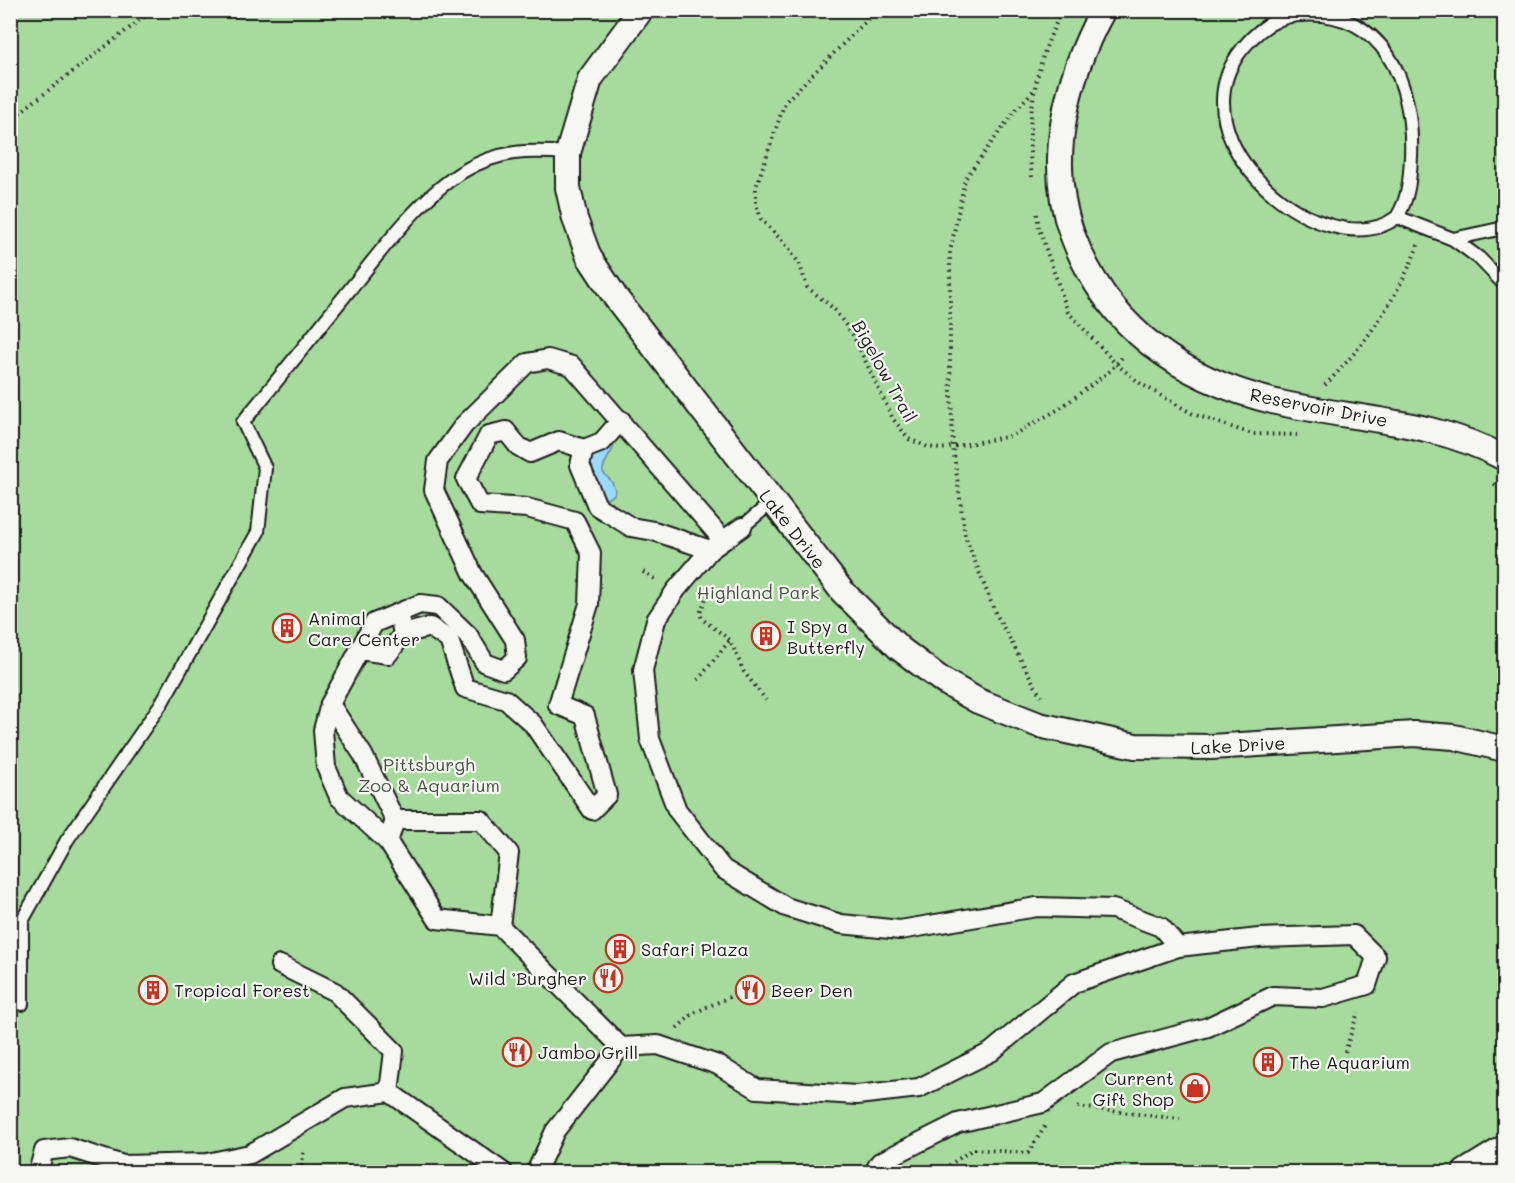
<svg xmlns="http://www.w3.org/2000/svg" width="1515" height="1183" font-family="Mali,sans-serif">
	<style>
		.green { fill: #a6db9d; stroke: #617c5c; stroke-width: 1.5 }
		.water { fill: #9cd9fd; stroke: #698da3; stroke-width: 1.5 }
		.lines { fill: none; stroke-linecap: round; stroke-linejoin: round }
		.service-casing { stroke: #1c1c1c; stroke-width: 16 }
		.pedestrian-casing { stroke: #1c1c1c; stroke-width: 22 }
		.minor-casing { stroke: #1c1c1c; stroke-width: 28 }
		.path { stroke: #1c1c1c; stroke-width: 4; stroke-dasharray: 1.5 4.5; stroke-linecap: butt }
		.service { stroke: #f6f6f2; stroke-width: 12 }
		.pedestrian { stroke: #f6f6f2; stroke-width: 18 }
		.minor { stroke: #f6f6f2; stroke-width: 24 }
		.labels { text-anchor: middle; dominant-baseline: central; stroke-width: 4.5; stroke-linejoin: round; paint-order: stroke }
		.street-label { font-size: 18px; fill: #1c1c1c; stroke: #f6f6f2 }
		.park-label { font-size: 18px; fill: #455543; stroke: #f6f6f2 }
		.poi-label { font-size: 18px; fill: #1c1c1c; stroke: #f6f6f2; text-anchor: start }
	</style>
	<rect width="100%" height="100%" fill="#f6f6f2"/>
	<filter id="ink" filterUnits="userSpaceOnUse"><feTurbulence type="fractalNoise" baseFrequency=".0167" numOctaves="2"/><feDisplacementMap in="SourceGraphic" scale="12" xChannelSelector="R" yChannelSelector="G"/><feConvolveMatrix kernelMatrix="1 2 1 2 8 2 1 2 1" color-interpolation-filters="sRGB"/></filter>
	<g filter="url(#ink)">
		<polygon class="green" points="10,11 1504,11 1504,1172 11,1172"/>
		<path class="water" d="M611,443l2,6c-21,34 -4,18 2,41l-1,5 -12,6 -14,-33 3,-15z"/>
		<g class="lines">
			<g class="service-casing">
				<g id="service">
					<path d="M1397,217c12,-19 13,-39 14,-61 3,-73 -27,-148 -112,-141 -23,1 -42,16 -56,33 -76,94 85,222 154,169l56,22 26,19 25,26"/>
					<polyline points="1453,239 1504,228"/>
					<polyline points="742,527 772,502"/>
					<path d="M22,1004v-83l45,-81 94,-136 97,-172 7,-64 -22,-46c38,-46 75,-93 112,-139 30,-37 66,-86 107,-111 36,-22 66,-22 106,-19"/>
				</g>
			</g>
			<g class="pedestrian-casing">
				<g id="pedestrian">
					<polyline points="584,449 602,442 621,420"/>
					<polyline points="742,527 710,550 676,590 656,620 643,670 650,739 677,810 723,869 786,907 841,924 900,930 1037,907 1113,909 1161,927 1178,947"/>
					<polyline points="403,634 430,627 449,640 465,688 506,700 533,724 592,810 607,795 585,716 558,705 589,604 591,553 575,521 527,508 480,505 466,479 489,435 506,431 518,446 530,453 559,441 584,449 580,465 597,506 631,527 654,531 710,550"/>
					<polyline points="359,650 388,654 403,634 401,624"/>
					<polyline points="330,704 363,755 395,820"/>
					<polyline points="388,842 395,820 481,820 509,853 500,926 621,1047"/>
					<polyline points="500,926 437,919 388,842 339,797 326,767 323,730 330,704 374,623 420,604 438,606 468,635 485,663 504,670 517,658 515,640 473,574 434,490 438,461 464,425 527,363 548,359 572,366 722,539"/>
					<polyline points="280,965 335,992 394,1051 389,1092"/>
					<polyline points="38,1172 44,1151 70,1148 123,1165 207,1163 250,1154 345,1098 389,1092 503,1172"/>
					<polyline points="536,1172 555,1131 621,1047 658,1045 718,1065 757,1089 857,1095 919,1088 991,1052 1074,983 1178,947 1259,938 1354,935 1376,957 1367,985 1323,998 1273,996 1208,1027 1111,1053 1043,1103 958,1123 880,1162 874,1172"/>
				</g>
			</g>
			<g class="minor-casing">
				<g id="minor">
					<polyline points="641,10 590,79 568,153 568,188 575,219 589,257 616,298 842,591 899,648 943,681 978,701 1039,725 1135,746 1211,747 1414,734 1454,737 1504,749"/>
					<path d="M1103,10c-36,66 -58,151 -31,224 35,94 108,145 204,168 77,18 157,17 228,56"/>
					<polyline points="1465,1172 1504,1148"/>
				</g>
			</g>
			<g class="path">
				<polyline points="877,10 785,102 756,187 756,204 761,219 788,247 800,265 807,287 833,308 853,335 893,419 909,439 928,447 941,449 1011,436 1059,409 1110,371 1124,355"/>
				<polyline points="1033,91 1014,112 965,179 950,252 950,366 953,447 965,536 994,610 1041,697"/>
				<polyline points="10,120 153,10"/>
				<path d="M1032,177c-7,-56 3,-117 31,-167"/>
				<polyline points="1037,214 1039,229 1068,312 1116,364 1141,384 1193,414 1252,434 1297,435"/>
				<path d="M1325,385c39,-38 74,-89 93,-140"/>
				<polyline points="1494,484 1504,489"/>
				<polyline points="643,572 657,580"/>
				<polyline points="710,588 700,613 702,619 730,640 744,672 766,700"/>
				<polyline points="698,680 730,640"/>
				<polyline points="677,1028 694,1013 736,994"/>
				<polyline points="1345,1052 1358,1012"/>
				<polyline points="1078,1107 1180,1119"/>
				<polyline points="301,1172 304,1149"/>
				<polyline points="939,1172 973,1149 1028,1153 1046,1125"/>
			</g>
			<use href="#service" class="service"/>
			<use href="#pedestrian" class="pedestrian"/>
			<use href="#minor" class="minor"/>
		</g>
	</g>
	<defs>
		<g id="building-ring" transform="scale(1.5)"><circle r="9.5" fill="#f6f6f2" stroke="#c8321e" stroke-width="1.5"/><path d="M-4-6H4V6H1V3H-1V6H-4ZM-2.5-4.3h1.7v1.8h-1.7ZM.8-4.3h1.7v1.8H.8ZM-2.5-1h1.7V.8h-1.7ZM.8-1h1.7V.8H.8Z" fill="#c8321e"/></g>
		<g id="restaurant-ring" transform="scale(1.5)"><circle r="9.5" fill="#f6f6f2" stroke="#c8321e" stroke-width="1.5"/><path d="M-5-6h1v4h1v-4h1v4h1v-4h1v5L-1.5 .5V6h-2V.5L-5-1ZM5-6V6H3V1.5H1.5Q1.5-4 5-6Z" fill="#c8321e"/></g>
		<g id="shop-ring" transform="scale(1.5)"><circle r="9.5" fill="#f6f6f2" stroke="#c8321e" stroke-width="1.5"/><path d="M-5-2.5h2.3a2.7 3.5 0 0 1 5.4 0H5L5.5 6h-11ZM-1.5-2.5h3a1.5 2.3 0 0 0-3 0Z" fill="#c8321e"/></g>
	</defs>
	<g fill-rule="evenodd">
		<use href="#building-ring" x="287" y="628"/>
		<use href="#building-ring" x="766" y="636"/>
		<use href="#building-ring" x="620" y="949"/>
		<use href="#restaurant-ring" x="608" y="978"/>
		<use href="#building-ring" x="153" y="990"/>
		<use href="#restaurant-ring" x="750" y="990"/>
		<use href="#restaurant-ring" x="517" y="1052"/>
		<use href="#building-ring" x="1268" y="1062"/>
		<use href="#shop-ring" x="1195" y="1088"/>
	</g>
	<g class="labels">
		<g class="street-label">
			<text transform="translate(885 371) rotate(61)">Bigelow Trail</text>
			<text transform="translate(1319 407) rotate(11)">Reservoir Drive</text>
			<text transform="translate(793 529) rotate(52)">Lake Drive</text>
			<text transform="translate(1238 745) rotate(-3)">Lake Drive</text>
		</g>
		<g class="park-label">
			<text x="758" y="592">Highland Park</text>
			<text x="429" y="764">Pittsburgh<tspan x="429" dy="21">Zoo &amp; Aquarium</tspan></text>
		</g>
		<g class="poi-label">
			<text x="308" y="618">Animal<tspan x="308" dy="21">Care Center</tspan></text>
			<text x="787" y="626">I Spy a<tspan x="787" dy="21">Butterfly</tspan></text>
			<text x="641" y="949">Safari Plaza</text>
			<text x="587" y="978" text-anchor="end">Wild ’Burgher</text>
			<text x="174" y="990">Tropical Forest</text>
			<text x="771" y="990">Beer Den</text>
			<text x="538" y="1052">Jambo Grill</text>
			<text x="1289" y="1062">The Aquarium</text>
			<text x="1174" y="1078" text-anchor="end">Current<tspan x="1174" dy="21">Gift Shop</tspan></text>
		</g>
	</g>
	<rect width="1515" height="1183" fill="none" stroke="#f6f6f2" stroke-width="36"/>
	<rect x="18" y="18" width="1479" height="1147" fill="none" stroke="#1c1c1c" stroke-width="2" filter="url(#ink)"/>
</svg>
